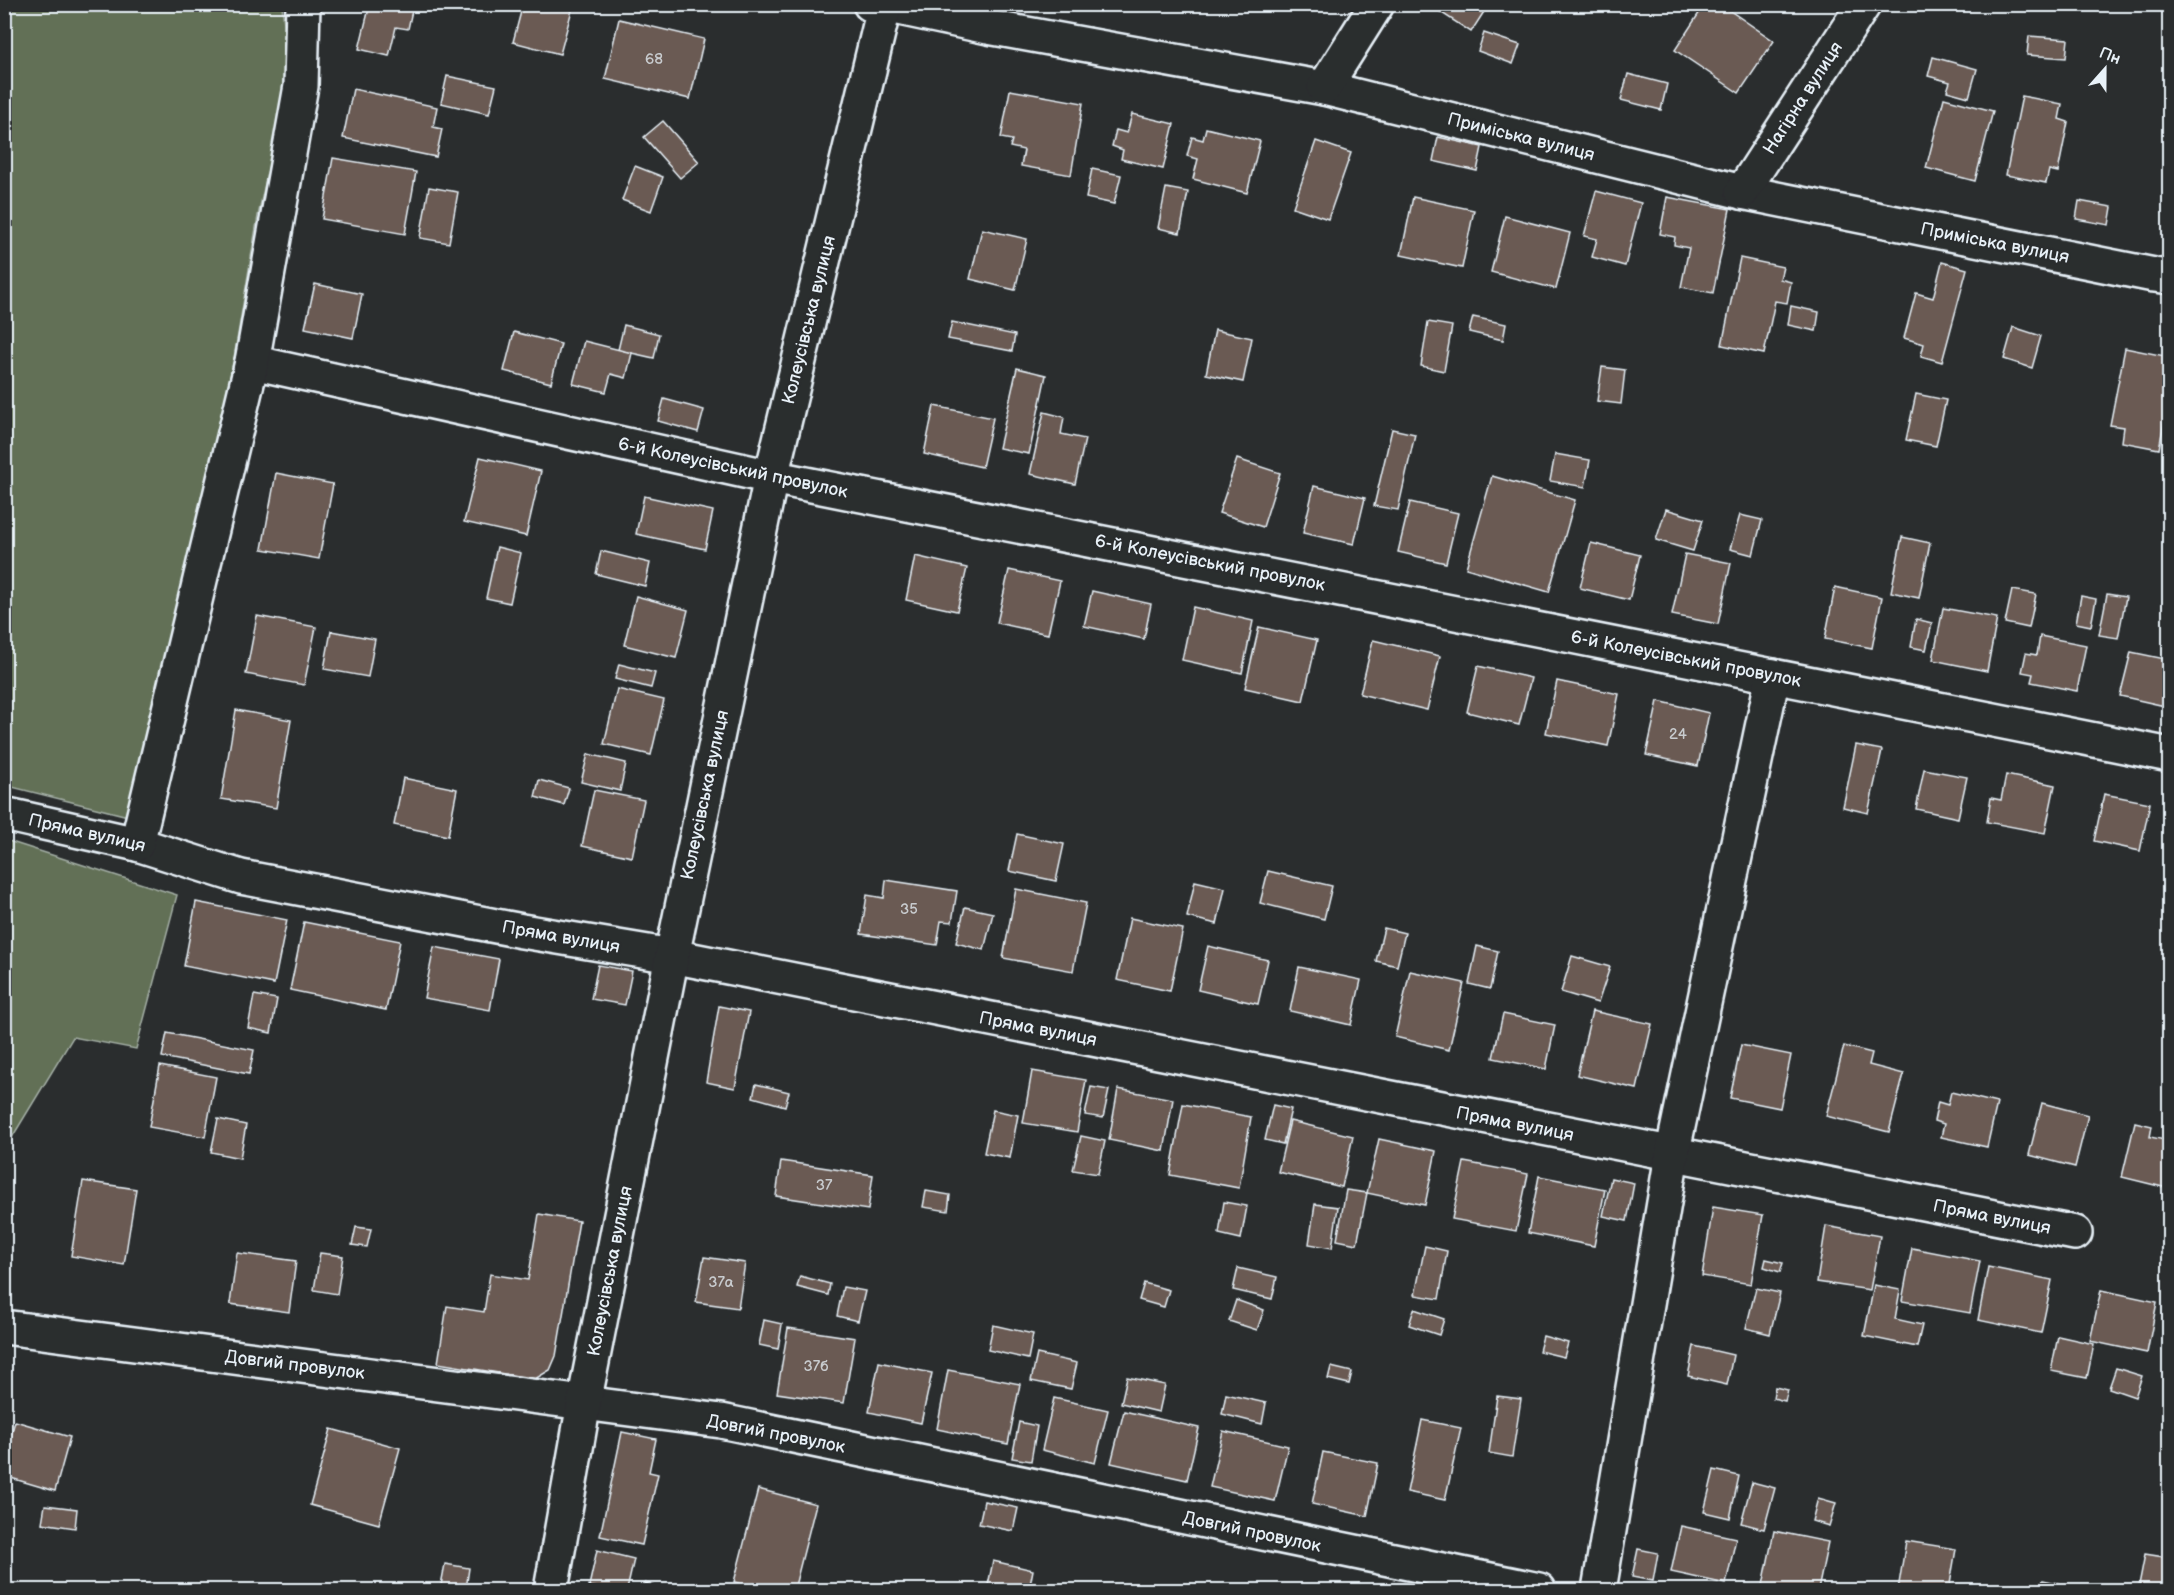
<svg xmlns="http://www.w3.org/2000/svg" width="2174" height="1595" font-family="'Balsamiq Sans',sans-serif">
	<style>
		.green { fill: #626f56; stroke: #a5b0a7; stroke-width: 1.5 }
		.building { fill: #6a5a52; stroke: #e8f1f8; stroke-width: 1.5 }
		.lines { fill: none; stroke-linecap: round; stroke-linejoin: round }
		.minor-casing { stroke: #e8f1f8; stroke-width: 38 }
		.minor { stroke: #2a2d2e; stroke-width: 33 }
		.labels { text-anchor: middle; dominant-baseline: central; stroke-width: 4.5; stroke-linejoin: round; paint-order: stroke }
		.number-label { font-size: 15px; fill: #c8cbce }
		.street-label { font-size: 18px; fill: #e8f1f8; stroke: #2a2d2e }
	</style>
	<rect width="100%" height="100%" fill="#2a2d2e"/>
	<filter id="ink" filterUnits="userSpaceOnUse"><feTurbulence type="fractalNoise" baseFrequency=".0167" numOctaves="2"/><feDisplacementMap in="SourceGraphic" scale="12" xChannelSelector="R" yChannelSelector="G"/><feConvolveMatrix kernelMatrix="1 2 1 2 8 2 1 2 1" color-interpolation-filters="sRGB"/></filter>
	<g filter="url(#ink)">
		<g class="green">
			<polygon points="12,5 282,5 289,72 258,216 226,405 128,816 4,785 4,37"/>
			<polygon points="5,840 177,895 136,1049 73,1037 5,1149"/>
		</g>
		<g class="building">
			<polygon points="370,4 413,6 408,29 396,27 389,56 359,49"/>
			<polygon points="523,4 553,4 572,10 560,54 513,42"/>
			<polygon points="1428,4 1489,4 1471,32"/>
			<polygon points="1705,4 1720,4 1774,41 1739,93 1675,50"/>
			<polygon points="619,19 704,39 690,99 605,79"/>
			<polygon points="1484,33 1520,45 1513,64 1478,51"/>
			<polygon points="2029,36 2068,39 2066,58 2027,55"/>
			<polygon points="1933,57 1977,69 1969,97 1947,91 1950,82 1928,76"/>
			<polygon points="1628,74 1667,84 1661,110 1621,100"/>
			<polygon points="447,76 496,86 489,114 441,103"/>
			<polygon points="353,89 437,107 433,127 442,129 436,157 343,138"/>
			<polygon points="1010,90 1083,103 1071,175 1021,166 1024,150 1010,147 1012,140 1001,138"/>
			<polygon points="2022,96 2062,104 2059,119 2068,122 2058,172 2049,170 2046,183 2006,175"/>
			<polygon points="1944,98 1993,111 1975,181 1926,168"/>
			<polygon points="1132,114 1174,124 1163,169 1121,159 1123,150 1112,146 1116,130 1127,133"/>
			<polygon points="663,121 699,162 680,178 644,137"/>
			<polygon points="1206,128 1260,141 1247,193 1193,179 1198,159 1187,156 1192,137 1203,140"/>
			<polygon points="1438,137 1482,147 1477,171 1433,161"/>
			<polygon points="1316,141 1351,153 1328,219 1293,207"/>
			<polygon points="333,158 416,172 405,234 322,219"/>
			<polygon points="635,166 663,177 651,211 622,200"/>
			<polygon points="1092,169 1121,175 1114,204 1086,198"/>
			<polygon points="429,187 458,192 449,243 420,238"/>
			<polygon points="1166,188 1188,192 1180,233 1158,228"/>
			<polygon points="1596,191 1641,203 1625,266 1592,257 1597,239 1584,236"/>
			<polygon points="1413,197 1474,210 1462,268 1401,255"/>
			<polygon points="1667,197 1730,209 1713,293 1681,287 1689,248 1674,245 1675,237 1660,234"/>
			<polygon points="2079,201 2112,207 2109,225 2076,219"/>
			<polygon points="1505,216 1570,233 1556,289 1491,272"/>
			<polygon points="982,229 1027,239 1015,290 970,279"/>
			<polygon points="1740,258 1783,267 1780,279 1791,282 1787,303 1775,301 1764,354 1722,345"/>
			<polygon points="1942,262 1967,269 1942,362 1921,356 1924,344 1904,338 1916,293 1933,298"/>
			<polygon points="315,284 362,294 353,338 305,328"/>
			<polygon points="1791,306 1819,312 1816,331 1788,325"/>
			<polygon points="1473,317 1506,324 1503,340 1469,332"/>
			<polygon points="952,322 1015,335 1012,351 948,339"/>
			<polygon points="1428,322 1452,326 1444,371 1421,366"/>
			<polygon points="624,325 659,334 654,358 618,350"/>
			<polygon points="2013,327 2041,336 2032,368 2004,359"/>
			<polygon points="1215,330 1252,338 1243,382 1206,374"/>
			<polygon points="514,332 561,344 551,383 504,371"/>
			<polygon points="584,341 632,353 626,378 611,374 606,392 573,384"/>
			<polygon points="2125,348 2170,357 2170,390 2159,449 2122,442 2124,427 2110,425"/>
			<polygon points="1602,367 1625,370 1621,404 1597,401"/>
			<polygon points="1017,368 1046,375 1029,454 999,448"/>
			<polygon points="1916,394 1946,400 1936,446 1906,440"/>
			<polygon points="664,399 704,410 698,432 658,421"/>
			<polygon points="934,406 993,418 982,467 924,454"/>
			<polygon points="1044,412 1064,417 1061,434 1085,439 1075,484 1030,474"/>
			<polygon points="1392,429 1415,434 1398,510 1374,506"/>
			<polygon points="1555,454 1590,460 1585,487 1550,481"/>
			<polygon points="480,457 541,471 526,536 464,522"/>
			<polygon points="1237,459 1280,473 1263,527 1219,513"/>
			<polygon points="276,473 333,484 319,559 262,549"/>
			<polygon points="1492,476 1575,500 1549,592 1466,568"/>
			<polygon points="1314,486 1365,498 1354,544 1303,533"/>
			<polygon points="644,496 713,511 705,549 636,534"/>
			<polygon points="1410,502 1458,513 1446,563 1398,552"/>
			<polygon points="1666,509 1703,520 1693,551 1656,540"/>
			<polygon points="1740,515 1762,520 1753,555 1730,549"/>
			<polygon points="1902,537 1930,543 1919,598 1891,592"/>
			<polygon points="1591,543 1640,555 1629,600 1580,588"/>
			<polygon points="497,547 521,553 510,603 486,598"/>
			<polygon points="601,551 650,563 645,586 596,574"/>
			<polygon points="1685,554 1731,563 1718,624 1672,615"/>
			<polygon points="915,556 967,568 957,611 906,600"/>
			<polygon points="1009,570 1060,581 1048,634 997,623"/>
			<polygon points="1835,587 1882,597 1872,648 1825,639"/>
			<polygon points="2012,590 2036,594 2029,628 2005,623"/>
			<polygon points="1092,591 1151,604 1144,639 1084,626"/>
			<polygon points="2107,594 2126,597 2118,638 2099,635"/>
			<polygon points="636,596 688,610 676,658 624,645"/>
			<polygon points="2081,596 2096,599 2091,626 2076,623"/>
			<polygon points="1193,607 1253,621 1242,673 1182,660"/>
			<polygon points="1943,608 1997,618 1987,671 1933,660"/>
			<polygon points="257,616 316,627 304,685 246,674"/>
			<polygon points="1916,619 1932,623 1926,650 1911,647"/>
			<polygon points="1259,627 1317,640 1303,701 1245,688"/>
			<polygon points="331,631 375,639 368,677 324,669"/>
			<polygon points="2040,636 2086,645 2077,691 2031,682 2033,674 2022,672 2026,653 2037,655"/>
			<polygon points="1373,640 1440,656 1427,710 1360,694"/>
			<polygon points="2131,652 2170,660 2170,687 2165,706 2120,696"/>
			<polygon points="619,664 655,673 651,688 615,679"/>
			<polygon points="1478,666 1531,678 1519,725 1467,712"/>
			<polygon points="1557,681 1619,694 1608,746 1546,733"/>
			<polygon points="617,689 664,700 651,755 604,744"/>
			<polygon points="1658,701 1709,713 1698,766 1646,755"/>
			<polygon points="236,710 291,720 276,808 221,799"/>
			<polygon points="1856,745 1882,750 1868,813 1843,807"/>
			<polygon points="588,754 626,763 620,791 581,782"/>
			<polygon points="1924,769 1967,777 1958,818 1916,809"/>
			<polygon points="2006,775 2055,785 2045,833 1987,822 1991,798 2001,800"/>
			<polygon points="403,778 457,789 448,836 394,825"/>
			<polygon points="539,780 569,788 564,805 535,797"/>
			<polygon points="594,790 644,800 632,857 582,846"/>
			<polygon points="2104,794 2150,803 2140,851 2094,841"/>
			<polygon points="1017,834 1064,844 1056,881 1009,871"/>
			<polygon points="1268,871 1332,886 1324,919 1260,903"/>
			<polygon points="886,880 957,891 952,922 941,921 937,945 861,934 867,895 884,898"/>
			<polygon points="1195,881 1225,888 1217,924 1187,917"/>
			<polygon points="1016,889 1086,903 1073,971 1003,958"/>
			<polygon points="196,902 287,920 274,984 184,966"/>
			<polygon points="965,907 993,913 984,950 956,943"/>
			<polygon points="1130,918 1183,929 1170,991 1117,980"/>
			<polygon points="304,922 400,941 386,1010 290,990"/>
			<polygon points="1384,928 1405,933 1397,966 1376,961"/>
			<polygon points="1208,946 1268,960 1258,1004 1198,990"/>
			<polygon points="1477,946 1498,951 1490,989 1469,984"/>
			<polygon points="434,947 499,959 490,1010 424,998"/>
			<polygon points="1572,956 1610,967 1598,1003 1561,992"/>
			<polygon points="598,965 632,971 625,1005 591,999"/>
			<polygon points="1299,967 1361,980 1351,1025 1290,1011"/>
			<polygon points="1410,971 1464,983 1449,1050 1395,1037"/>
			<polygon points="254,995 277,999 271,1033 248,1028"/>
			<polygon points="719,1006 749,1012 735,1088 706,1082"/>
			<polygon points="1592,1011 1652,1024 1637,1089 1577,1075"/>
			<polygon points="1503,1014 1555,1025 1546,1069 1493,1058"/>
			<polygon points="167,1033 254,1050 249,1074 162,1057"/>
			<polygon points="1741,1045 1791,1055 1780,1108 1730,1098"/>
			<polygon points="1844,1046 1872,1053 1869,1065 1904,1074 1889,1132 1826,1116"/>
			<polygon points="160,1066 216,1077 205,1137 149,1127"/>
			<polygon points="1032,1071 1086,1080 1077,1132 1023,1123"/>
			<polygon points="756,1084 789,1092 785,1106 753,1097"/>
			<polygon points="1091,1087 1109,1090 1103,1118 1085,1115"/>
			<polygon points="1118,1089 1173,1099 1164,1151 1109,1140"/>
			<polygon points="1951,1092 1997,1103 1987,1147 1941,1137 1944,1124 1934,1121 1938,1102 1948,1105"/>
			<polygon points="2042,1103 2088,1115 2075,1167 2029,1155"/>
			<polygon points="1183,1104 1251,1117 1239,1188 1170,1175"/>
			<polygon points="1273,1105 1291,1109 1283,1144 1265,1140"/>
			<polygon points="993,1110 1018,1115 1010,1158 984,1153"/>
			<polygon points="218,1119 246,1125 240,1158 211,1152"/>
			<polygon points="1290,1121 1353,1136 1342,1187 1278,1172"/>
			<polygon points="2135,1122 2152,1126 2150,1137 2170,1141 2170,1176 2167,1188 2122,1177"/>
			<polygon points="1081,1136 1105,1141 1098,1174 1073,1170"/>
			<polygon points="1379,1139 1436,1151 1425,1205 1367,1193"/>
			<polygon points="781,1161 873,1175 868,1210 776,1196"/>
			<polygon points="1464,1162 1528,1174 1516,1231 1452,1219"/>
			<polygon points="1539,1176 1605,1189 1594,1246 1528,1233"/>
			<polygon points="1611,1178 1634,1183 1627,1221 1603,1216"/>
			<polygon points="83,1181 136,1189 124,1265 71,1256"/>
			<polygon points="1346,1190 1367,1193 1357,1244 1337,1240"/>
			<polygon points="926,1191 950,1195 948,1211 923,1207"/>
			<polygon points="1224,1202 1247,1206 1241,1239 1219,1234"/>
			<polygon points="1315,1204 1338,1207 1332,1248 1309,1244"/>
			<polygon points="1713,1207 1763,1215 1751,1284 1702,1276"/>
			<polygon points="539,1214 579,1221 556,1356 550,1370 535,1379 438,1363 447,1306 484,1312 490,1274 528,1280"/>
			<polygon points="1826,1226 1880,1236 1870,1290 1817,1282"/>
			<polygon points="356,1227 371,1229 367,1247 352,1245"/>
			<polygon points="1425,1246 1447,1251 1439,1299 1415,1295"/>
			<polygon points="1912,1248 1980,1261 1970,1313 1902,1301"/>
			<polygon points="237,1253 296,1261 289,1312 230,1304"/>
			<polygon points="320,1253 343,1256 337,1294 314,1290"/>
			<polygon points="704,1257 745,1263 738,1308 696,1302"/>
			<polygon points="1766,1259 1783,1263 1780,1272 1764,1267"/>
			<polygon points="1988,1267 2052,1280 2041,1333 1978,1320"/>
			<polygon points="1238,1268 1277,1277 1272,1299 1233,1290"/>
			<polygon points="800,1276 830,1284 828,1295 797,1287"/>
			<polygon points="1144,1283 1169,1290 1164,1307 1139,1300"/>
			<polygon points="1874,1285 1900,1290 1895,1319 1922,1325 1917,1347 1864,1336"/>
			<polygon points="843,1287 865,1291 858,1321 837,1316"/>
			<polygon points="1756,1288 1780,1293 1770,1334 1746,1328"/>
			<polygon points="2101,1290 2157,1302 2147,1353 2090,1341"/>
			<polygon points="1236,1300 1264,1310 1257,1330 1229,1321"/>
			<polygon points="1414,1309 1444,1319 1439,1335 1409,1325"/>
			<polygon points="764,1320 782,1324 778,1349 759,1345"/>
			<polygon points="993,1325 1033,1334 1028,1359 988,1350"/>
			<polygon points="788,1328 855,1338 844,1403 777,1393"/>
			<polygon points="1543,1336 1568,1343 1564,1357 1539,1351"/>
			<polygon points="2058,1336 2094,1344 2087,1378 2051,1371"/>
			<polygon points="1694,1346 1733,1355 1727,1385 1688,1376"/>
			<polygon points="1037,1354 1077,1363 1071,1389 1031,1381"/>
			<polygon points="879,1362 932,1373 921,1423 869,1412"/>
			<polygon points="1331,1367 1352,1372 1349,1384 1328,1379"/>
			<polygon points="2116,1368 2142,1376 2135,1397 2109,1388"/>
			<polygon points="948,1370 1020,1384 1008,1444 937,1429"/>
			<polygon points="1127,1377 1165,1385 1159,1412 1121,1403"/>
			<polygon points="1775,1387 1788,1390 1785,1401 1773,1398"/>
			<polygon points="1226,1394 1266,1403 1262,1424 1222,1414"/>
			<polygon points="1497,1396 1521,1399 1512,1457 1489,1453"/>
			<polygon points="1054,1398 1108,1410 1095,1463 1042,1450"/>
			<polygon points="1124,1411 1199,1428 1187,1480 1111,1463"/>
			<polygon points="1422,1420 1461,1428 1445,1500 1407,1492"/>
			<polygon points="15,1421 70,1437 55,1491 4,1476 4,1459"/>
			<polygon points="1019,1422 1037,1426 1031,1461 1012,1458"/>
			<polygon points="331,1429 400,1448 379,1524 310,1505"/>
			<polygon points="1223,1431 1288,1446 1275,1501 1210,1487"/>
			<polygon points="622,1432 656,1439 649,1472 658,1474 642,1545 600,1536"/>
			<polygon points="1323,1452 1378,1463 1367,1516 1312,1504"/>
			<polygon points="1714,1470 1739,1476 1730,1518 1704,1512"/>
			<polygon points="1752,1482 1775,1488 1764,1529 1741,1523"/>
			<polygon points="758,1489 816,1504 794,1590 768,1590 734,1582"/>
			<polygon points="1818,1498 1836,1503 1829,1526 1812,1521"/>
			<polygon points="984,1501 1018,1508 1013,1531 979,1524"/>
			<polygon points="45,1505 77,1509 75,1528 42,1523"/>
			<polygon points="1681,1526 1736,1538 1726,1584 1671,1572"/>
			<polygon points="1774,1531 1828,1542 1818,1590 1762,1590"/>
			<polygon points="1906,1541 1956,1549 1949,1590 1898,1590"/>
			<polygon points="1638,1549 1658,1553 1653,1581 1632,1577"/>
			<polygon points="597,1550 634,1559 627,1590 607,1590 589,1586"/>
			<polygon points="2145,1554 2170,1558 2168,1590 2138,1590"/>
			<polygon points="993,1561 1033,1570 1029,1590 987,1590"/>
			<polygon points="445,1564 469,1568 466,1589 441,1585"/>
			<polygon points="2043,1580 2086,1589 2086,1590 2041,1590"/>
			<polygon points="645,1583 663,1590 643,1590"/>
			<polygon points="4,1584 21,1587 21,1590 4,1590"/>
		</g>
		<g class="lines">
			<g class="minor-casing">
				<g id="minor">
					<polyline points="870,4 885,5 988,27 1324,88 1742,192 2154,275 2170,277"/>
					<polyline points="1324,88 1377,4"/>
					<polyline points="1742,192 1864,4"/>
					<polyline points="252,362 771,477 2170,755"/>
					<polyline points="4,814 137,844 241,877 522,931 672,956 2075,1233"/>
					<polyline points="137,844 252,362 301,86 303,4"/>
					<polyline points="4,1327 721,1421 1539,1590"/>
					<polyline points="551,1590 584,1403 672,956 771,477 885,4"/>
					<polyline points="1599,1590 1672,1155 1773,676"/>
				</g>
			</g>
			<use href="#minor" class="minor"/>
		</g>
	</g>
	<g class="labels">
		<g class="number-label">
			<text x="654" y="59">68</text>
			<text x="1678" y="734">24</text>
			<text x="909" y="909">35</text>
			<text x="824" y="1185">37</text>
			<text x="721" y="1282">37а</text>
			<text x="816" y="1366">37б</text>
		</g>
		<g class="street-label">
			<text transform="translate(1803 98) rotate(-57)">Нагірна вулиця</text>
			<text transform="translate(1521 137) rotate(14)">Приміська вулиця</text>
			<text transform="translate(1995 243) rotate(11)">Приміська вулиця</text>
			<text transform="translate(809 320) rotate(-76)">Колеусівська вулиця</text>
			<text transform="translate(733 468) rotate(12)">6-й Колеусівський провулок</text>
			<text transform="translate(1210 563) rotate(11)">6-й Колеусівський провулок</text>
			<text transform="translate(1686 659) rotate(11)">6-й Колеусівський провулок</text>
			<text transform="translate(705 795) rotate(-78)">Колеусівська вулиця</text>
			<text transform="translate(87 833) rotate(13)">Пряма вулиця</text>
			<text transform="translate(561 937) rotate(10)">Пряма вулиця</text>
			<text transform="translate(1038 1029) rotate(11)">Пряма вулиця</text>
			<text transform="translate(1515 1124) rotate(11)">Пряма вулиця</text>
			<text transform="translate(1992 1217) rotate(11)">Пряма вулиця</text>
			<text transform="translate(610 1271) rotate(-79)">Колеусівська вулиця</text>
			<text transform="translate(295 1365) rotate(7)">Довгий провулок</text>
			<text transform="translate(776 1434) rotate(11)">Довгий провулок</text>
			<text transform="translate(1252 1532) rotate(12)">Довгий провулок</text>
		</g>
	</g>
	<rect width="2174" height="1595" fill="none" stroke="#2a2d2e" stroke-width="24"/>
	<rect x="12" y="12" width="2150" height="1571" fill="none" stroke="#e8f1f8" stroke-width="2" filter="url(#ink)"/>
	<g transform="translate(2105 69) rotate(21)" stroke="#2a2d2e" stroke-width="4.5" paint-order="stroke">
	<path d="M0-4.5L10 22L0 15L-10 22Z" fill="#e8f1f8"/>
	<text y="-9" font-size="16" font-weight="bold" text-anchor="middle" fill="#e8f1f8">Пн</text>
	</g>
</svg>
